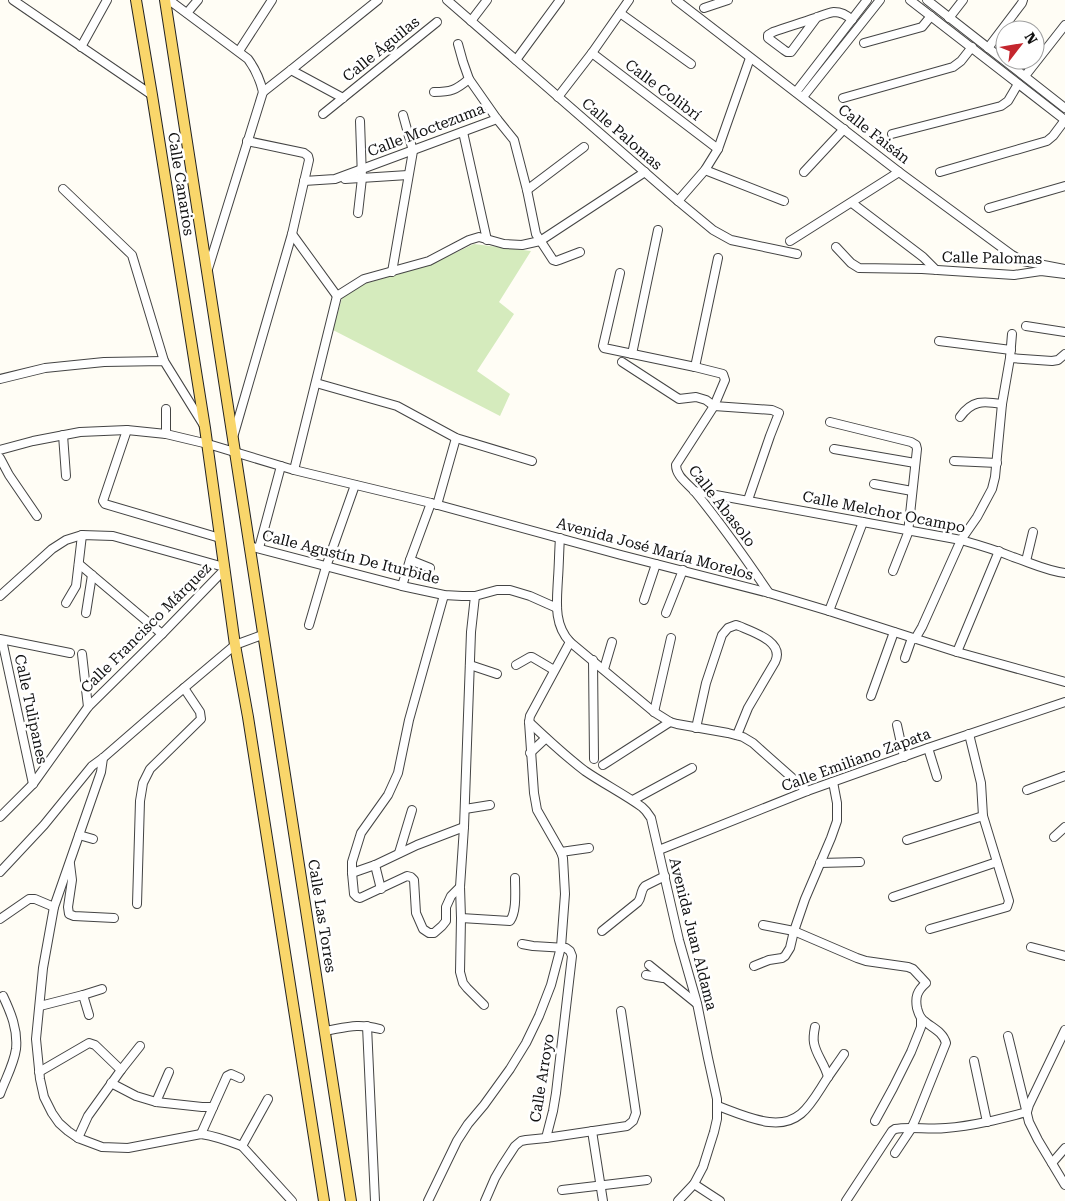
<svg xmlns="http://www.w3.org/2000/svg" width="1065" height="1201" font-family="'Roboto Serif',serif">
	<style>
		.green { fill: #d5ebbd }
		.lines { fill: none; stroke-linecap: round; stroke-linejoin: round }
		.minor-casing { stroke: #444; stroke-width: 10 }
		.major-casing { stroke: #222; stroke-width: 12 }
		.minor { stroke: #fff; stroke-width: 8 }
		.major { stroke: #f9d66b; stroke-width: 10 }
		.labels { text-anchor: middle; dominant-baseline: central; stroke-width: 5; stroke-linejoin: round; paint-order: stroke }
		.street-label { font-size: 15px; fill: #111; stroke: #fff }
	</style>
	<rect width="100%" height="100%" fill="#fffdf5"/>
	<polygon class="green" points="474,244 531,251 499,302 514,314 477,371 510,394 500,416 333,330 342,298 360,285 427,266"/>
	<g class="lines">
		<g class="minor-casing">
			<g id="minor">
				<polyline points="13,0 152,95"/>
				<path d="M169,0l79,59c8,11 12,20 15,33l-55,177"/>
				<polyline points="447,0 678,201 713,230 731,240 797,254"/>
				<polyline points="676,0 899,172 1012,255 1023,261 1065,269"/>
				<polyline points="910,0 1065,120"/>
				<polyline points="927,0 1065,108"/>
				<polyline points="704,8 728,0"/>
				<polyline points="187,13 198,0"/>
				<polyline points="620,13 691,64"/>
				<path d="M817,17l-26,35h-4l-3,-2 -16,-12v-3l5,-3c14,-5 28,-9 42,-14 6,-2 12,-5 19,-6 7,0 13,3 18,8"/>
				<polyline points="949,18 963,0"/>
				<polyline points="471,21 487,0"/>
				<polyline points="864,43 922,27 931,16"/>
				<polyline points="458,44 463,62 469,79 497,119 514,140 527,190 536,234 553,260 556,261 559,260 580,252"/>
				<polyline points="81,47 107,0"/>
				<polyline points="988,48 1022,3 1023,0"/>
				<polyline points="239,51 272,0"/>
				<polyline points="592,53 718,149"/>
				<polyline points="516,60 560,0"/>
				<polyline points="291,70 343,98"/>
				<polyline points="1025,76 1065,25"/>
				<polyline points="263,92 291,70 378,0"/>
				<path d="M434,92c17,0 22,-2 35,-13"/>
				<polyline points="796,92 867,0"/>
				<polyline points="558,97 592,53 629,0"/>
				<polyline points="803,97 880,0"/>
				<polyline points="843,98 953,67 961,61 972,47"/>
				<polyline points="323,114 437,22"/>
				<polyline points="463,132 487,240"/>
				<polyline points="892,134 1001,106 1008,101 1018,84"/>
				<polyline points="705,170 784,201"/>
				<polyline points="804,172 844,129"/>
				<polyline points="940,172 1047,141 1053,136 1065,120"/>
				<polyline points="345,179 408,175"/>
				<polyline points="304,181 335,179 497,119"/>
				<polyline points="63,189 132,255 164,361"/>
				<polyline points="527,190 584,147"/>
				<polyline points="678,201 705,170 718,149 750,58"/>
				<polyline points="852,203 923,257 936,270"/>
				<polyline points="989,208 1065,186"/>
				<polyline points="358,213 362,178 360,121"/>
				<polyline points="292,234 337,296"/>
				<polyline points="790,241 899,172"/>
				<polyline points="836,247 851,263 859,268 922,269 1014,275 1041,271 1065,274"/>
				<polyline points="392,272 413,151 403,115"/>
				<path d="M620,273l-17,73 1,2 91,19 28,7 2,6 -11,26 -38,59c0,12 13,19 20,28 26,32 50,66 73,100"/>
				<polyline points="1026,326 1065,332"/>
				<polyline points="939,341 1011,350"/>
				<polyline points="632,354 658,230"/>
				<polyline points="1010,358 1052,361 1058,360 1065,354"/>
				<polyline points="622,362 679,399 696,397 706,400 714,406 772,410 779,413 770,436 748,500"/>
				<polyline points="695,367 718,258"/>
				<polyline points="0,379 45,368 104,362 164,361 203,424"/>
				<polyline points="316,383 397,406 456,438 532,461"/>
				<path d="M960,417c12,-17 23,-16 42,-13"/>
				<polyline points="830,422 911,442 916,445 917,449 908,533 893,571"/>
				<polyline points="127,430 103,501 105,504 220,538"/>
				<polyline points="166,434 166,409"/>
				<polyline points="234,434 292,234 309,160 308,156 304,153 247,141"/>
				<polyline points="63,435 66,476"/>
				<polyline points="834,449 915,463"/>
				<polyline points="0,450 33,441 80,432 127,430 166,434 208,444 294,470 431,503 621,555 769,593 829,611 957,652 1065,682"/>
				<polyline points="0,458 9,475 37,516"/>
				<polyline points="954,461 997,463"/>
				<polyline points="294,470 337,296 364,279 429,261 469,240 479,237 504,244 522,245 540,241 645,172"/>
				<polyline points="874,484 912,491"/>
				<path d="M694,491l267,49c18,5 35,10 52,17 18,6 34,14 52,16"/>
				<polyline points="437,505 456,438"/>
				<path d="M560,538c-1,13 -1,27 -2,40 -1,22 -5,46 12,64l84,70 16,10 7,2 51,9 15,4 10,6 10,9 44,39"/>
				<polyline points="249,546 402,586 444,595 462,596 475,596 497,590 510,590 530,596 557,608"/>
				<polyline points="259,548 281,466"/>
				<polyline points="410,560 430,568"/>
				<polyline points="1026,561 1033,532"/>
				<polyline points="79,564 162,634"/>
				<polyline points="402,586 410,560 431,503"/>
				<polyline points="444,595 409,720 398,773 388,795 361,833 352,862 352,873 354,894 357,897 360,898 407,876 411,877 414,880 416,913 423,929 429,933 434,933 442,926 446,921 446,907 451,896 460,887"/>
				<polyline points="0,596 52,549 66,540 82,535 113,536 224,567"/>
				<polyline points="475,596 471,632 464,827 460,887 461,918 460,972 463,983 467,988 484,1005"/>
				<polyline points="644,600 656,564"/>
				<polyline points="66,603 76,586 82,535"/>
				<polyline points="829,611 863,522"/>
				<polyline points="86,613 92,575"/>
				<polyline points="666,613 683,570"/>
				<polyline points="309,625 326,567 355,485"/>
				<polyline points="0,639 70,653"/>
				<polyline points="915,639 922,627 957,549 961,540 977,517 992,489 995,477 1002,404 1010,358 1012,334"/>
				<polyline points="2,640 33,784"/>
				<polyline points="957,652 999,551"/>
				<polyline points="82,654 88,707"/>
				<polyline points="905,658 912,638"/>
				<polyline points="593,660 594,759"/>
				<polyline points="470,665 497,674"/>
				<polyline points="516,665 530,657 532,657 554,670"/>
				<polyline points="604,669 612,642"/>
				<polyline points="871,696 894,632"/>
				<polyline points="654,712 671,638"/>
				<path d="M529,722c18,17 36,34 56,49 19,13 39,23 57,36l4,4 5,7 28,122 18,63 11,55 9,41v20l-3,13 -11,35 -9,17 -16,17"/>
				<polyline points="897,725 904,757"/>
				<path d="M696,728l10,-45 16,-48 6,-7 8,-3 3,1c14,6 46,16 36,36l-27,46 -11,27"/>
				<polyline points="928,748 937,777"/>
				<polyline points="530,753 546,738"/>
				<path d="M103,758l-2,14 -47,135 -11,61 -7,71 4,40 4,18 8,16 7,10 9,8 10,7 24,9 26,1 73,-14c14,2 28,7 41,12l50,55"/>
				<polyline points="603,765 670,722"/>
				<polyline points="1027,790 1065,776"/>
				<polyline points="633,800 692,768"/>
				<polyline points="465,809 490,805"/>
				<polyline points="0,817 33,784 88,707 162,634 225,569"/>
				<polyline points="79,835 93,839"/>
				<polyline points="1054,837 1065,827"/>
				<polyline points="907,840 983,816"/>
				<polyline points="659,850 807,791 928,748 1065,702"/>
				<polyline points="561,852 589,848"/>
				<polyline points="399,853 412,810"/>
				<polyline points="820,863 860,862"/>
				<polyline points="70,864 72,880 68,907 69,914 74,916 114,918"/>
				<polyline points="375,865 381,889"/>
				<polyline points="0,872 44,825 92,766 103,758 171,699 235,645 262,635"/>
				<polyline points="352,873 375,865 417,845 464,827"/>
				<polyline points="893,897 997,862"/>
				<polyline points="137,904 140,801 143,783 150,769 201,719 200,712 184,688"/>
				<path d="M461,918l49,3c7,-10 5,-30 5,-43"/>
				<polyline points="0,919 29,899 35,899 54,907"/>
				<path d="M763,925l31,6 63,27 9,3 42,6 5,2 13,14c-9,8 -11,14 -9,25 1,3 2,8 5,11 8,8 21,12 24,24l-30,75 -5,11 -16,24"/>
				<polyline points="930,929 1007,907 1009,901 983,816 981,783 969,734"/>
				<path d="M602,931l36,-29c4,-5 2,-11 7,-16l20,-10"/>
				<polyline points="522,944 533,946 566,948 570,951 572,956 556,1093 553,1111 546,1138"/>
				<polyline points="1031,947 1065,956"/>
				<polyline points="649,965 696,1003"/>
				<polyline points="754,966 769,960 782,958 785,956 790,948 794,931 805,899 831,838 837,821 837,803 833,782"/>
				<polyline points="646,975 663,978"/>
				<polyline points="83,995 89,1015"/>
				<polyline points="40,1006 83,995 102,989"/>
				<polyline points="367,1026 375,1201"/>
				<path d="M815,1027c-1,5 -2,11 -1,16 2,12 11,21 14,34"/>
				<path d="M325,1031c23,-4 32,-8 55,-2"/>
				<polyline points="1008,1036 1029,1122 1038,1140 1065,1185"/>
				<polyline points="974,1061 987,1122"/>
				<polyline points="39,1072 89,1043 95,1045 121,1070"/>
				<polyline points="111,1083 136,1096 156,1102 202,1107 213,1107"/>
				<path d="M0,1094c5,-14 14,-30 16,-45 2,-19 -5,-36 -13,-53"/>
				<polyline points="156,1102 169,1072"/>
				<path d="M718,1106c16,6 34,14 51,16 32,4 42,-19 57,-42 6,-9 12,-17 18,-26"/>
				<polyline points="1027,1112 1029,1105 1065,1030"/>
				<polyline points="875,1121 893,1088 911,1052 921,1027 921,1018"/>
				<polyline points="592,1131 603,1201"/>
				<polyline points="201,1134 227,1076 231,1074 240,1078"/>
				<polyline points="78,1138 88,1116 121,1070 140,1046"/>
				<polyline points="242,1146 268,1099"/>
				<polyline points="1052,1163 1065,1148"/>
				<polyline points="694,1184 720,1201"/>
				<polyline points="562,1190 647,1180"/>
				<polyline points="428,1201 457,1141 468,1124 484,1105 510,1069 526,1043 539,1016 551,985 561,947 565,894 563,858 561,852 537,810 534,793 529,722 530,716 570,642"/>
				<polyline points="485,1201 495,1178 502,1166 515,1146 521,1141 526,1140 546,1138 627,1126 633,1121 636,1113 621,1011"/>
				<path d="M846,1201l46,-70 3,-2c15,-3 34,1 51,-1 27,-2 54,-9 81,-16"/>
			</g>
		</g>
		<g class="major-casing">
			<g id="major">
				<polyline points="136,0 152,95 205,428 235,645 248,717 324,1201"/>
				<polyline points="165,0 351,1201"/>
			</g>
		</g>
		<use href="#minor" class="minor"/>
		<use href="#major" class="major"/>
	</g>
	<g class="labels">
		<g class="street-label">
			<text transform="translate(381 49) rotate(-39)">Calle Águilas</text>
			<text transform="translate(663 90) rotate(37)">Calle Colibrí</text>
			<text transform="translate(426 130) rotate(-21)">Calle Moctezuma</text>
			<text transform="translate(622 134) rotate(41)">Calle Palomas</text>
			<text transform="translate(874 134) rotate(38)">Calle Faisán</text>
			<text transform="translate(181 184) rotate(81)">Calle Canarios</text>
			<text transform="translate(992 258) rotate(1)">Calle Palomas</text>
			<text transform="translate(722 506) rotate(52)">Calle Abasolo</text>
			<text transform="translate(884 512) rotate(11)">Calle Melchor Ocampo</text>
			<text transform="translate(655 549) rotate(15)">Avenida José María Morelos</text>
			<text transform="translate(351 557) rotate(14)">Calle Agustín De Iturbide</text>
			<text transform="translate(146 628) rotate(-45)">Calle Francisco Márquez</text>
			<text transform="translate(31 709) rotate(78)">Calle Tulipanes</text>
			<text transform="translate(856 760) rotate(-20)">Calle Emiliano Zapata</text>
			<text transform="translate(322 916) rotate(81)">Calle Las Torres</text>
			<text transform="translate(693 934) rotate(76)">Avenida Juan Aldama</text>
			<text transform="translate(542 1078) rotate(-81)">Calle Arroyo</text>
		</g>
	</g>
	<g transform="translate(1020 45) rotate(59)"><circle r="24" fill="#ffffff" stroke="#a0a0a0"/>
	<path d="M0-4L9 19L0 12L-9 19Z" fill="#c4262e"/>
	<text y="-8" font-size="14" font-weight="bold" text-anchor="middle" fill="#111111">N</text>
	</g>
</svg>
